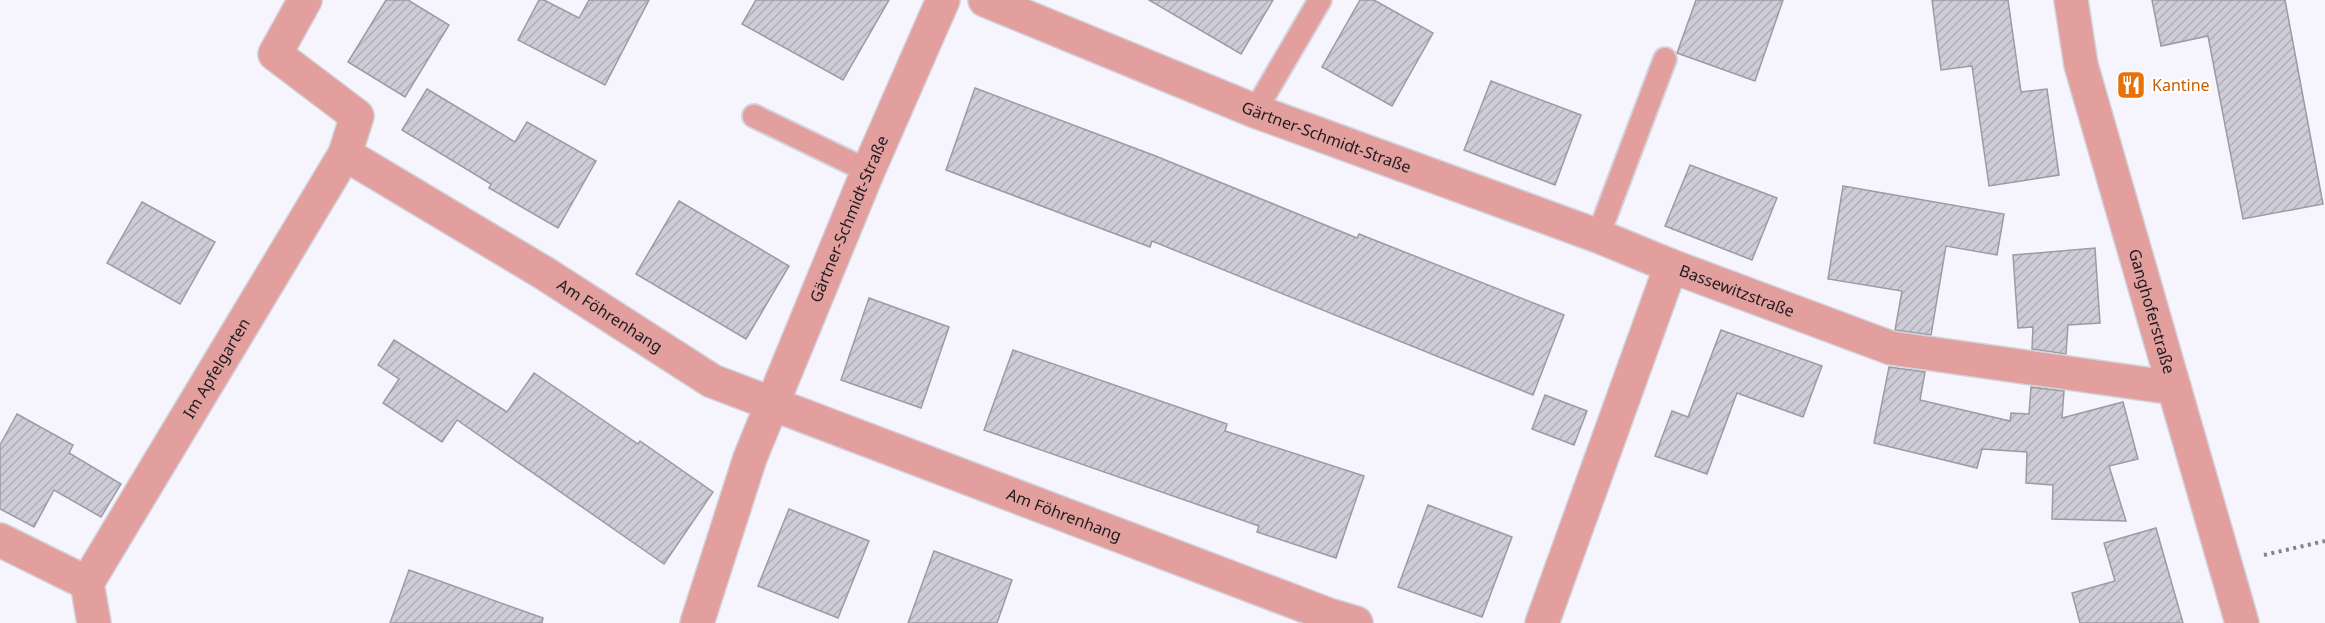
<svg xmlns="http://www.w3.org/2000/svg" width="2325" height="623" font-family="'Noto Sans',sans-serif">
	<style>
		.building { fill: url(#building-hatch); stroke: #9c9aa4; stroke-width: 1.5 }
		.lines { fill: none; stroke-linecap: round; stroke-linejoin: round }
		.service-casing { stroke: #d3d2da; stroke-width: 26 }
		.minor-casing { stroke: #d3d2da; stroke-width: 36 }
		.path { stroke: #838389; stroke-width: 4; stroke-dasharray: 3 4.5; stroke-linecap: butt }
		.service { stroke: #e29f9d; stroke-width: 22 }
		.minor { stroke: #e29f9d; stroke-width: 33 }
		.labels { text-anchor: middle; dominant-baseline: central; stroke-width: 4.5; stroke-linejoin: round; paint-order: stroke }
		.food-label { font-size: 16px; fill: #c56008; stroke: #fff; text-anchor: start }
		.street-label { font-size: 16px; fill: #1c1c1f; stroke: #fff }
	</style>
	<defs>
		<pattern id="building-hatch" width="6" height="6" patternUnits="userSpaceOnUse" patternTransform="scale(1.5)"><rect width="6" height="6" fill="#ceccd7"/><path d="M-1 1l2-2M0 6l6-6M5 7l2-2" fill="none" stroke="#b0afb8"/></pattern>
	</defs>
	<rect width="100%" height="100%" fill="#f6f5fe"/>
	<g class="building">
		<polygon points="386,0 408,0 449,25 405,97 348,62"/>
		<polygon points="539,0 544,0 579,18 589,0 649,0 605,85 518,40"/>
		<polygon points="756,0 889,0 843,80 742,24"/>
		<polygon points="1149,0 1273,0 1241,54"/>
		<polygon points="1360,0 1374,0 1433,33 1392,106 1322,67"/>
		<polygon points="1696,0 1783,0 1755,81 1677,53"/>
		<polygon points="1932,0 2008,0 2021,92 2047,89 2059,175 1989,186 1972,66 1941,70"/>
		<polygon points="2152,0 2285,0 2323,204 2243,219 2208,36 2161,46"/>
		<polygon points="1491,81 1581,115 1555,185 1464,150"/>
		<polygon points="975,88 1153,155 1357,238 1359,234 1564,315 1533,395 1152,241 1150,247 946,170"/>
		<polygon points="427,89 515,142 527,122 596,161 558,228 489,188 491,184 402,130"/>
		<polygon points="1690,165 1777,198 1752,260 1665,226"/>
		<polygon points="1843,186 2004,214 1997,255 1946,246 1931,335 1895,330 1902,291 1828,279"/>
		<polygon points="679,201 789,266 746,339 636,274"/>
		<polygon points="142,202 215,242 180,304 107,263"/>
		<polygon points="2095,248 2100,323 2068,325 2066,354 2032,349 2033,327 2018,328 2013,255"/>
		<polygon points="869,298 949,327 921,408 841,380"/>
		<polygon points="1721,330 1822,366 1803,417 1737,393 1707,474 1655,456 1672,411 1688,417"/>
		<polygon points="394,340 507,412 534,373 638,444 640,441 713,492 664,564 457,420 442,442 383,403 399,379 378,365"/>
		<polygon points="1013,350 1227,424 1225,431 1364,476 1336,558 1257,532 1259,526 984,430"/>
		<polygon points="1889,367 1925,372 1920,400 2010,421 2011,413 2029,414 2031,387 2064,391 2062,418 2123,402 2138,459 2109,466 2126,521 2052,519 2053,485 2026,483 2027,452 1982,449 1977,468 1874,443"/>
		<polygon points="1545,395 1587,411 1574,445 1532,429"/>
		<polygon points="17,414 73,445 69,453 121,484 101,517 54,490 34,527 0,509 0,445"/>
		<polygon points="1428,505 1512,537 1482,617 1398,587"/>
		<polygon points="789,509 869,541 838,618 758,586"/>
		<polygon points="2156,528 2183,623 2080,623 2072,593 2115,581 2104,543"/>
		<polygon points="934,551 1012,580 997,623 908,623"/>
		<polygon points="409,570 543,618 542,623 390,623"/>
	</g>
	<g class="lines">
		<g class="service-casing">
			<g id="service">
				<polyline points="1255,111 1320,0"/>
				<polyline points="754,116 868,171"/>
				<polyline points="1598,236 1665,59"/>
			</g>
		</g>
		<g class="minor-casing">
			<g id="minor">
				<polyline points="305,0 275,54 357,116 345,154"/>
				<path id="s1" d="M985,0l270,111 343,125 73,30"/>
				<path id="s2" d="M2071,0l10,65 161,558"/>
				<path id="s3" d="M0,540l87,43 258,-429 199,119 168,108 617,234 27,8"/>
				<polyline points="87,583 94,623"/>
				<path id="s4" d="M697,623l53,-165 118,-287 75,-171"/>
				<path id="s5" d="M1542,623l129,-357 220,82 283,40"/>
			</g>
		</g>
		<polyline class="path" points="2264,555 2325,541"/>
		<use href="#service" class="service"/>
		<use href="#minor" class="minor"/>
	</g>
	<defs>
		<g id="restaurant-square" transform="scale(1.5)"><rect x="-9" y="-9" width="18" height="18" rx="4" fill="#e8710a" stroke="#fff"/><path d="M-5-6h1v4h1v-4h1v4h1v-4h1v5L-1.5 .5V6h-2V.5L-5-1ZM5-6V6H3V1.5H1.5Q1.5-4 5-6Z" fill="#fff"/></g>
	</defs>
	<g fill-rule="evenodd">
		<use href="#restaurant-square" x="2131" y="85"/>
	</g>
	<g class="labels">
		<g class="food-label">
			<text x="2152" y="85">Kantine</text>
		</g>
		<g class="street-label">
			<text stroke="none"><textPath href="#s1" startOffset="368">Gärtner-Schmidt-Straße</textPath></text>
			<text stroke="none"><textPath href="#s4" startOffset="432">Gärtner-Schmidt-Straße</textPath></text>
			<text stroke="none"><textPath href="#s5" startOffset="450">Bassewitzstraße</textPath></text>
			<text stroke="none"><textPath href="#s2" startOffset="322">Ganghoferstraße</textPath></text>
			<text stroke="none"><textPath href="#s3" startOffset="908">Am Föhrenhang</textPath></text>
			<text stroke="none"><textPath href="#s3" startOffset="348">Im Apfelgarten</textPath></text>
			<text stroke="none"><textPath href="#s3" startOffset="1406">Am Föhrenhang</textPath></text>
		</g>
	</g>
</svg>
